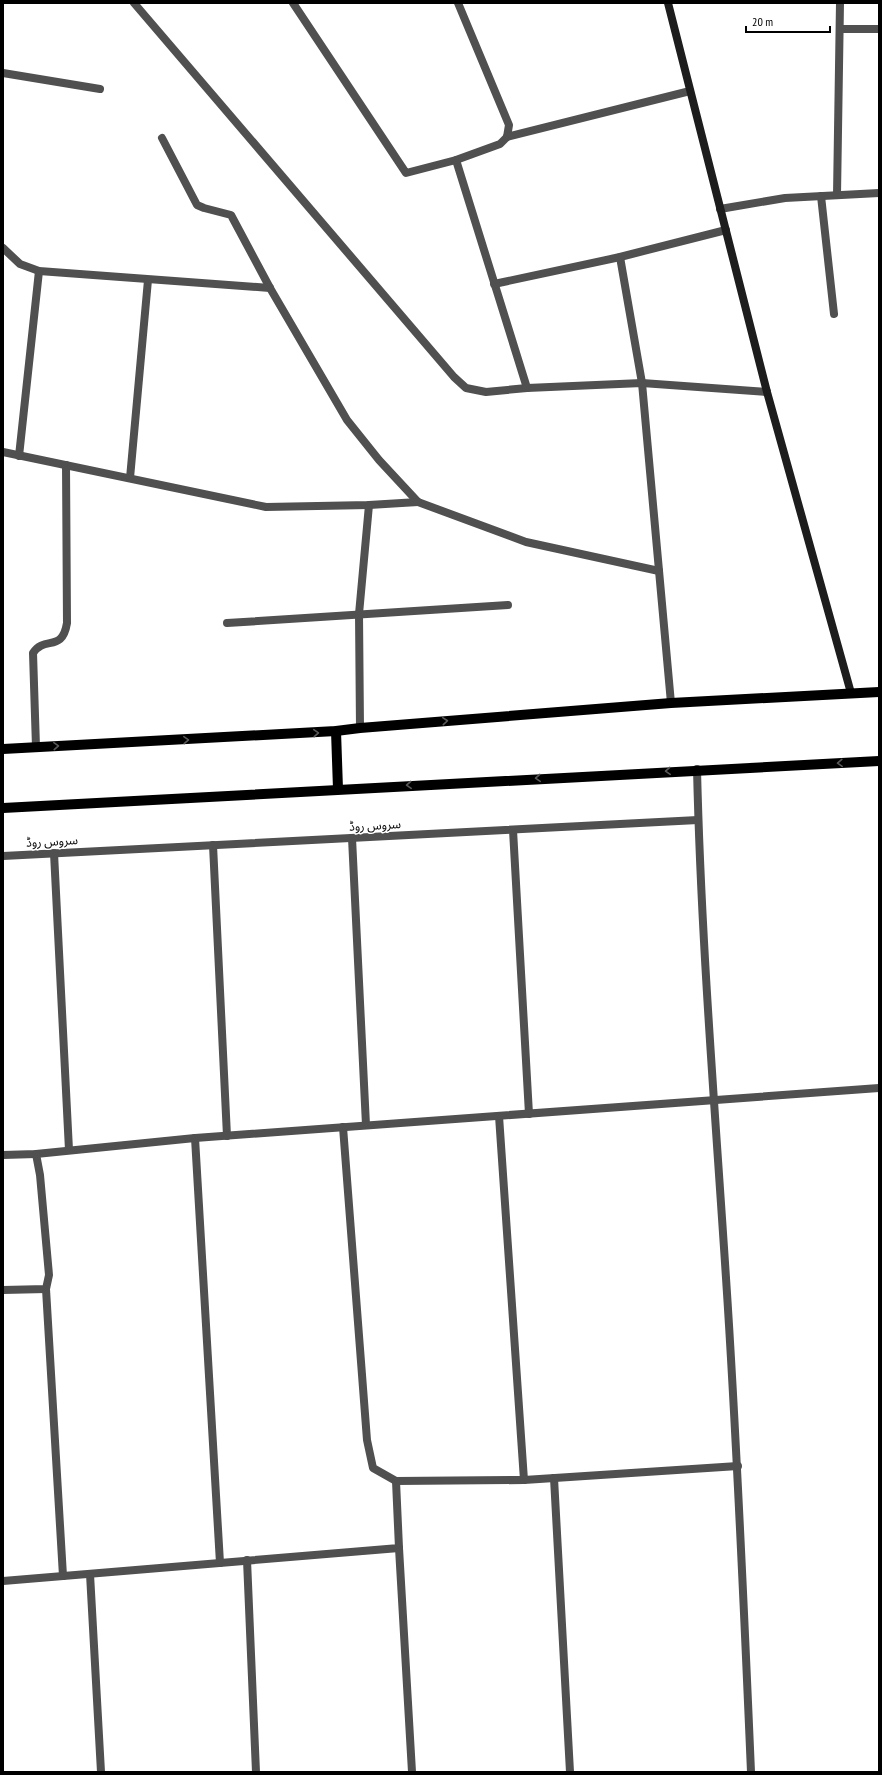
<svg xmlns="http://www.w3.org/2000/svg" width="882" height="1775" font-family="'PT Sans Narrow','Noto Sans Arabic',sans-serif">
	<style>
		.lines { fill: none; stroke-linecap: round; stroke-linejoin: round }
		.street { stroke: #505050; stroke-width: 8 }
		.secondary { stroke: #1d1d1d; stroke-width: 8 }
		.primary { stroke: #000; stroke-width: 10 }
		.oneway { stroke: #595959 }
		.labels { text-anchor: middle; dominant-baseline: central; stroke-width: 3; stroke-linejoin: round; paint-order: stroke }
		.street-label { font-size: 12px; fill: #000; stroke: #fff }
	</style>
	<rect width="100%" height="100%" fill="#fff"/>
	<g class="lines">
		<g class="street">
			<polyline points="134,3 454,377 466,388 486,392 527,388 642,383 767,392"/>
			<polyline points="293,3 406,173 456,160"/>
			<polyline points="458,3 509,125 507,137 500,144 456,160 527,388"/>
			<polyline points="840,29 879,29"/>
			<polyline points="3,73 100,89"/>
			<polyline points="507,137 690,91"/>
			<polyline points="162,138 197,205 204,208 231,215 270,288 347,420 379,460 418,502 526,542 659,571"/>
			<polyline points="837,195 840,3"/>
			<polyline points="821,196 834,314"/>
			<polyline points="720,209 785,198 879,193"/>
			<polyline points="3,248 20,264 39,271 270,288"/>
			<polyline points="620,257 642,383 671,703"/>
			<polyline points="494,284 620,257 726,230"/>
			<polyline points="3,452 266,507 369,505 418,502"/>
			<polyline points="19,456 39,271"/>
			<polyline points="130,478 148,280"/>
			<polyline points="227,623 508,605"/>
			<polyline points="360,728 359,614 369,505"/>
			<path d="M36,747l-3,-94c12,-18 29,0 34,-30l-1,-158"/>
			<path d="M697,769c4,170 18,340 29,509 11,165 18,329 25,494"/>
			<polyline points="513,830 529,1114"/>
			<polyline points="352,838 366,1125"/>
			<polyline points="213,845 227,1136"/>
			<polyline points="54,853 69,1150"/>
			<polyline points="3,856 698,820"/>
			<polyline points="499,1116 524,1480"/>
			<polyline points="343,1127 367,1440 373,1468 396,1481"/>
			<polyline points="195,1138 220,1563"/>
			<polyline points="3,1155 36,1154 195,1138 879,1088"/>
			<polyline points="46,1289 63,1576"/>
			<polyline points="3,1290 46,1289 49,1275 40,1175 36,1154"/>
			<polyline points="554,1478 570,1772"/>
			<polyline points="399,1548 412,1772"/>
			<polyline points="247,1560 256,1772"/>
			<polyline points="90,1574 101,1772"/>
			<polyline points="3,1581 399,1548 396,1481 524,1480 738,1466"/>
		</g>
		<polyline class="secondary" points="668,3 767,392 851,693"/>
		<g class="primary">
			<polyline points="336,731 338,789"/>
			<polyline points="3,749 336,731 360,728 671,703 879,692"/>
			<polyline points="3,808 879,761"/>
		</g>
	</g>
	<defs><path id="oneway-chevron" d="M-2-3.5L2.5 0L-2 3.5" fill="none" stroke-width="1.6" stroke-linecap="round" stroke-linejoin="round"/></defs>
	<g class="oneway">
		<use href="#oneway-chevron" transform="translate(445 721) rotate(-5)"/>
		<use href="#oneway-chevron" transform="translate(316 733) rotate(-4)"/>
		<use href="#oneway-chevron" transform="translate(186 740) rotate(-3)"/>
		<use href="#oneway-chevron" transform="translate(56 746) rotate(-3)"/>
		<use href="#oneway-chevron" transform="translate(840 763) rotate(177)"/>
		<use href="#oneway-chevron" transform="translate(668 771) rotate(177)"/>
		<use href="#oneway-chevron" transform="translate(538 778) rotate(177)"/>
		<use href="#oneway-chevron" transform="translate(409 785) rotate(177)"/>
	</g>
	<g class="labels">
		<g class="street-label">
			<text transform="translate(375 825) rotate(-3)">سروس روڈ</text>
			<text transform="translate(52 841) rotate(-3)">سروس روڈ</text>
		</g>
	</g>
	<rect width="882" height="1775" fill="none" stroke="#000000" stroke-width="8"/>
	<path d="M746 26v6h84v-6" fill="none" stroke="#000000" stroke-width="2"/>
	<text x="752" y="26" font-size="12" fill="#000000" stroke="#ffffff" stroke-width="3" paint-order="stroke">20 m</text>
</svg>
